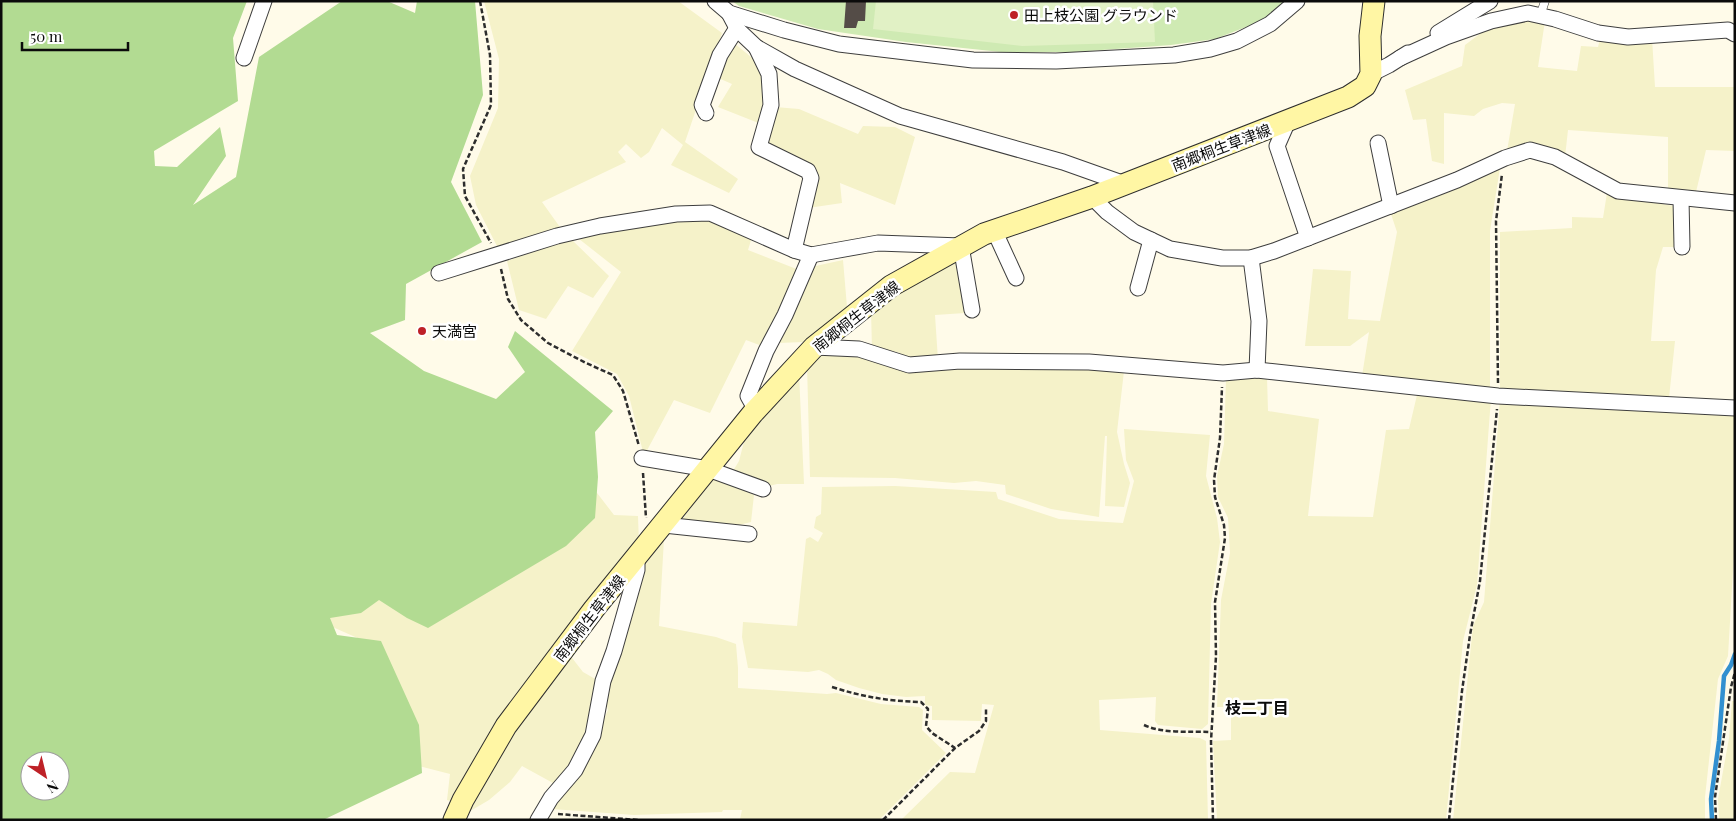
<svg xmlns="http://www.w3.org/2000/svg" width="1736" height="821" font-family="'Playfair Display','Noto Sans JP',serif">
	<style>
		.farmland { fill: #f5f2c9 }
		.green { fill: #cfeab3 }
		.forest { fill: #b2db92; fill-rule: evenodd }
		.pitch { fill: #e1f1c5 }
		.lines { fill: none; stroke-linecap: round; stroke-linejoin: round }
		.stream { stroke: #3290d0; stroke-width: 4.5 }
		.building { fill: #544c47 }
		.lane-casing { stroke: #3e3e3e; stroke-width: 9 }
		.street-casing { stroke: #3e3e3e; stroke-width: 17 }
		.secondary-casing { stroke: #2d2d2d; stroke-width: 23 }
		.path { stroke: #2d2d2d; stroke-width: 2.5; stroke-dasharray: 5 2.5; stroke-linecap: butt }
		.lane { stroke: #fff; stroke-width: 8 }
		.street { stroke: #fff; stroke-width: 15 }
		.secondary { stroke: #fff6a4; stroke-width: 21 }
		.poi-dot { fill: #be2127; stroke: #fff; stroke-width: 2 }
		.labels { text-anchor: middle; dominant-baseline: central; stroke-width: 5; stroke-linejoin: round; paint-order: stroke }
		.poi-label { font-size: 15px; fill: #0b0b0b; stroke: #fff; text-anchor: start }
		.street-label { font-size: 15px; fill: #0b0b0b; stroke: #fff }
		.neighbourhood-label { font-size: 16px; font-weight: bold; fill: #0b0b0b; stroke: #fff }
	</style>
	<rect width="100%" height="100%" fill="#fffbe9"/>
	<g class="farmland">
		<polygon points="484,1 678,1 722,33 685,142 738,179 729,193 671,165 683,145 662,128 649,152 641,158 626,144 618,152 626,162 542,202 562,230 499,250 476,205 470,176 498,108 499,59"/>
		<polygon points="1523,17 1545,21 1538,67 1577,71 1581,46 1598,47 1600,39 1652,38 1655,87 1735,87 1735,151 1706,150 1696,192 1668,191 1668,137 1568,130 1565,157 1507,151 1515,104 1502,103 1483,109 1474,116 1444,113 1444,164 1432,161 1426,119 1413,120 1405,90 1462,66 1465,45 1493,24"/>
		<polygon points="734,43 757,62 764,73 768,104 761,124 718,107 732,84 716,77"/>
		<polygon points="775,107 799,109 858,134 863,126 895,127 915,137 895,205 840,183 842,203 808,208 814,173 762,146"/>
		<polygon points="1500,168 1490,231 1490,389 1362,376 1369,332 1350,346 1305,346 1313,269 1351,271 1348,319 1380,321 1397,232 1391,214"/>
		<polygon points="1607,193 1678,207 1676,247 1663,247 1656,270 1651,341 1675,341 1669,398 1500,390 1500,232 1572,228 1572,217 1603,218"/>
		<polygon points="703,215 752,237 748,250 799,270 762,346 746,340 710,413 674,400 644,456 629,396 617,374 572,351 621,272 574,235"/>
		<polygon points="571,239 609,276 593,298 568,286 546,319 519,310 507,261"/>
		<polygon points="955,258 959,263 965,313 935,315 938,360 908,359 898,352 872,350 871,310"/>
		<polygon points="843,260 847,307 805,342 777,343 811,267"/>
		<polygon points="823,351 1012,367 1124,371 1117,432 1124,464 1130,483 1124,507 1105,506 1107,436 1105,436 1099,517 1051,509 1006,494 1005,485 976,481 954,483 895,478 810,477 807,365"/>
		<polygon points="799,373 804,484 777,484 769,486 733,471 739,461 746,434"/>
		<polygon points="1267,377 1268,411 1319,419 1308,516 1373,517 1386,430 1409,429 1417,395 1491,398 1477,585 1463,641 1446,820 1217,820 1213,741 1231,740 1231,707 1217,707 1221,600 1230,553 1228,518 1218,497 1217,476 1224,444 1226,378"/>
		<polygon points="1500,400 1735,412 1735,536 1728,656 1718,679 1705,797 1705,820 1453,820 1473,626 1484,602"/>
		<polygon points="1124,429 1210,435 1206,476 1217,518 1220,542 1211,604 1208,724 1202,729 1158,725 1155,721 1156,697 1099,700 1100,730 1200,738 1206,741 1208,820 901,820 950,772 975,773 994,705 982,704 981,721 932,720 932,706 925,705 925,696 906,697 882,694 859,688 836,680 828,674 819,670 808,672 748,668 742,637 743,622 797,626 806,539 810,537 818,542 823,533 814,528 816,517 821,514 822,487 895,486 996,492 998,499 1059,519 1123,523 1134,481 1126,460"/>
		<polygon points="713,476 751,489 748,492 754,495 751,522 739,525 681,521"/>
		<polygon points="594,489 614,515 638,516 639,544 455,803 447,800 450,774 419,766 378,647 328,625 333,607"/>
		<polygon points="664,539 659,626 716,637 736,644 738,668 738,688 827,694 836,693 881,704 919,707 923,710 922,730 946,753 879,820 740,819 742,810 723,810 722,812 634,815 552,809 580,771 608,710 605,698 641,566"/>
		<polygon points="569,654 583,672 597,680 584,736 567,769 553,783 522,766 510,782 489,800 467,813 477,784"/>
		<polygon points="1732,701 1735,701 1735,820 1719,820 1718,799 1729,738"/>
	</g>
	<polygon class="green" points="732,1 1285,1 1264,20 1215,39 1171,45 1074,52 1001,52 906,42 818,29 739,6"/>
	<path class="forest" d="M1,1h246l-14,37 5,63 -84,50 1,15 22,1 43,-40 6,29 -33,49 43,-28 23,-120 83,-56h45l28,12 2,-12h58l8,94 -32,87 31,60 -76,42 -1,36 -35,13 54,38 72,28 29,-27 -17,-25 7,-16 98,80 -18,21 3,45 -3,41 -29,28 -138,82 -21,-10 -28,-18 -18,13 -31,5 7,17 44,6 38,84 3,48 -99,47h-322zM30,761h30v30h-30z"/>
	<polygon class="pitch" points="876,1 1153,1 1155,42 1022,46 873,29"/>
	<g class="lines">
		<polyline class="stream" points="1712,820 1711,799 1719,741 1724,676 1731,665 1735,654"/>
	</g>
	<polygon class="building" points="846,1 866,1 865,21 858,21 856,28 844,28"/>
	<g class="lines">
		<g class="lane-casing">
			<polyline id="lane" points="1540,16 1545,1"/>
		</g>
		<g class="street-casing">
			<g id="street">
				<polyline points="715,1 729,13 784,30 839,44 973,60 1056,61 1174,55 1210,49 1237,41 1270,24 1297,1"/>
				<polyline points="729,13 738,30 756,47 795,69 900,116 1063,162 1125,184"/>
				<polyline points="1438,33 1490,1"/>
				<polyline points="756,47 769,74 771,105 759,147 808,171 811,178 794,250"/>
				<polyline points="244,58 264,1"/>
				<polyline points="1400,58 1446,37 1491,21 1528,13 1555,19 1598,33 1628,37 1728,30 1735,34"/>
				<polyline points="1371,74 1389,65 1408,53"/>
				<polyline points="706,113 702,105 720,55 737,28"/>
				<polyline points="1288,121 1277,146 1308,238"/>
				<polyline points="1378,143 1391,206"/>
				<polyline points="1092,197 1107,212 1134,232 1170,249 1222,258 1251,258 1274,251 1457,180 1505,158 1530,150 1555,157 1618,191 1735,203"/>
				<polyline points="1681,199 1682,247"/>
				<polyline points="994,230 1016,278"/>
				<polyline points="1251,258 1259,321 1257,370"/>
				<polyline points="439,273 557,236 600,226 676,214 710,213 794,250 811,255 878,243 961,246 972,310"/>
				<polyline points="1138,288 1151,240"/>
				<polyline points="814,347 859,349 909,365 960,361 1089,362 1223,373 1257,370 1498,396 1735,408"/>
				<polyline points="756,410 748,396 766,351 785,315 811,255"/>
				<polyline points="642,458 708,469 763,489"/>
				<polyline points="664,525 749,534"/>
				<polyline points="538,820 551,798 575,770 593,735 603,681 614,651 637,570 637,558"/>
			</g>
		</g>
		<g class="secondary-casing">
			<polyline id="secondary" points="454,820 463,800 506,726 594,609 753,413 814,347 891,286 984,234 1092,197 1348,97 1365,86 1371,74 1370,36 1374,1"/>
		</g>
		<g class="path">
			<polyline points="480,1 490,55 491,105 463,169 465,196 491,243"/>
			<polyline points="501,269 508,299 521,320 548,343 586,363 613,375 623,391 639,446"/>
			<polyline points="1498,383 1496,221 1502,174"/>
			<polyline points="643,473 646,518"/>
			<path d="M832,687c32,10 55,14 89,15l7,7 -2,17 6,7 23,15"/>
			<path d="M1144,725c19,9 46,6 67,7"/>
			<polyline points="558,814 638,820"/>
			<polyline points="883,820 955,748 979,731 986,721 986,709"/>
			<polyline points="1213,820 1211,741 1216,656 1215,602 1225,538 1224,525 1215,497 1214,480 1220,438 1222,387"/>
			<polyline points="1449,820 1462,691 1470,635 1480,581 1497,409"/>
			<polyline points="1716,820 1715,797 1731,687 1735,672"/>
		</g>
		<use href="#lane" class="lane"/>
		<use href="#street" class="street"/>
		<use href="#secondary" class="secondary"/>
	</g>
	<g class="poi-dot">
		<circle cx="1014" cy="15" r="5"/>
		<circle cx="422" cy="331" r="5"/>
	</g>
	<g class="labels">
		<g class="poi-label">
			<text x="1024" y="15">田上枝公園 グラウンド</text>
			<text x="432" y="331">天満宮</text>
		</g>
		<g class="street-label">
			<text transform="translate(1221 147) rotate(-21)">南郷桐生草津線</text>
			<text transform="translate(856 316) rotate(-38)">南郷桐生草津線</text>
			<text transform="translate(589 618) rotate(-52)">南郷桐生草津線</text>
		</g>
		<g class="neighbourhood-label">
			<text x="1257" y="707">枝二丁目</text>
		</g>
	</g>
	<rect width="1736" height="821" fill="none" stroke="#0b0b0b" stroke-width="5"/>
	<g transform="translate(45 776) rotate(145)"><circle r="24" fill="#ffffff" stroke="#9d9d9d"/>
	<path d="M0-4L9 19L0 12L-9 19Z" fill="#be2127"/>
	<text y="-8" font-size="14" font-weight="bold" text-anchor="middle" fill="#0b0b0b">N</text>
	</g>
	<path d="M22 42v8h106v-8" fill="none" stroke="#0b0b0b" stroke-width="2.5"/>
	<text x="30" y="42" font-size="15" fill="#0b0b0b" stroke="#ffffff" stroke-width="4" paint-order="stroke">50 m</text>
</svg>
